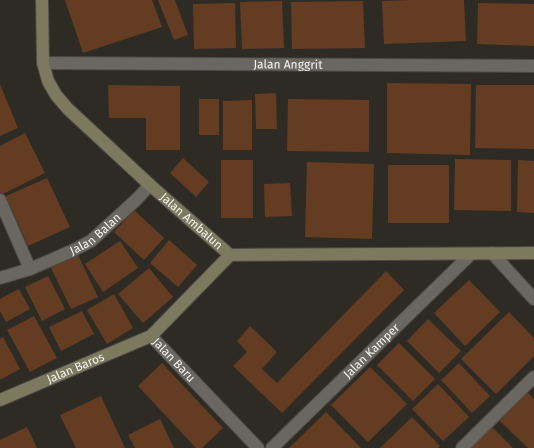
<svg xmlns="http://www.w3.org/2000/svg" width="534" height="448" font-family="'Fira Sans',sans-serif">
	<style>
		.building { fill: #643c22 }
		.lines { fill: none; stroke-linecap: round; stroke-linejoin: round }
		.street-casing { stroke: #4c4944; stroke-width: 14 }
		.secondary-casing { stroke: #4c4944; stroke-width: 14 }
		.street { stroke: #6a6660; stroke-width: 12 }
		.secondary { stroke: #7c795f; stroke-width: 12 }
		.labels { text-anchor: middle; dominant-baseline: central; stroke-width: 3; stroke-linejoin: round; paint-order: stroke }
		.street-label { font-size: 12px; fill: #f6f4f0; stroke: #2e2b25 }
	</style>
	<rect width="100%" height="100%" fill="#2e2b25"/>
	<g class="building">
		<polygon points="65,0 152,0 162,27 83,53"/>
		<polygon points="158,0 175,0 188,35 174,40"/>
		<polygon points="413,0 464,0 466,41 384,44 382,1"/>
		<polygon points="282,1 284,48 242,49 240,2"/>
		<polygon points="363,1 365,48 292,49 291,2"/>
		<polygon points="235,3 236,48 194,49 193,4"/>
		<polygon points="478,3 534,4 534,46 477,44"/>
		<polygon points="387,83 471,84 470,155 387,153"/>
		<polygon points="0,84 18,128 0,136"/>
		<polygon points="108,85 180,86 180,150 146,150 146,118 109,118"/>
		<polygon points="476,85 534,85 534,149 475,148"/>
		<polygon points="276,93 277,129 256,129 255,94"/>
		<rect x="199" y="99" width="20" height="36"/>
		<polygon points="288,99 369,100 369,152 287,151"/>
		<polygon points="252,100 252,150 223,150 223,101"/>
		<polygon points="25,133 45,173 1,195 0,192 0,146"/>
		<polygon points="183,158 209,182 196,197 170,173"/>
		<polygon points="455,159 511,160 511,211 454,210"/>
		<rect x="221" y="160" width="32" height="58"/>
		<polygon points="518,160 534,161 534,213 517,212"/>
		<polygon points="307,162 374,164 372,239 305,237"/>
		<rect x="388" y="165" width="61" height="58"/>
		<polygon points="47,178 70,227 28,246 6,196"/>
		<polygon points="290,183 292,216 265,217 264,184"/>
		<polygon points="134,210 164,238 144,260 114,232"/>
		<polygon points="169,240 197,265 178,287 150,263"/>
		<polygon points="120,241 138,268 103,292 85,264"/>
		<polygon points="77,253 98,297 71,309 50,266"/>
		<polygon points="149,268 173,297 143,323 118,294"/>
		<polygon points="386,271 404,290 282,413 233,366 247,352 237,341 250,326 277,352 262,369 277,383"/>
		<polygon points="48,276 65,309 42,321 25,287"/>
		<polygon points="469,280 500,312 465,346 434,313"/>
		<polygon points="19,289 30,309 6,322 0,311 0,299"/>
		<polygon points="114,294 133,328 107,344 87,310"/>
		<polygon points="82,311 94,334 61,351 49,327"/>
		<polygon points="509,312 534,338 534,356 496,394 461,359"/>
		<polygon points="34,316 57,358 30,372 7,330"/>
		<polygon points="428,319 461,351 439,373 407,341"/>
		<polygon points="3,337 20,369 0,380 0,339"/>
		<polygon points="399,343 435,379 413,401 377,365"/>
		<polygon points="162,363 223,428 202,448 196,448 138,386"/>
		<polygon points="459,363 490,396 472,413 441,380"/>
		<polygon points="370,367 407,404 368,442 331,405"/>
		<polygon points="438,384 469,417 443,441 412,409"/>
		<polygon points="527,392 534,399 534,448 528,448 499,420"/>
		<polygon points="101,396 125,448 76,448 60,415"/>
		<polygon points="326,412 361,448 289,448"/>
		<polygon points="412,417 440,446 438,448 380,448"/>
		<polygon points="160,419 174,448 135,448 128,435"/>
		<polygon points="491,426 513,448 469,448"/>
		<polygon points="27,427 37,448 0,448 0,440"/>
	</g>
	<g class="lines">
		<g class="street-casing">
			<g id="street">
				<path id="s1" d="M43,63l491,3"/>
				<polyline points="0,200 30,269"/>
				<polyline points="492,253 534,299"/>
				<path id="s2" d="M0,278l30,-9 44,-19 17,-9 45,-41 14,-15"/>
				<path id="s3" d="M151,336l107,112"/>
				<path id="s4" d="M272,448l199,-194"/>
				<polyline points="462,448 534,377"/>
			</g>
		</g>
		<g class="secondary-casing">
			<g id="secondary">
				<path id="s5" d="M42,0l1,63 5,18 8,14 12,14 82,76 80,70 304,-2"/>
				<path id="s6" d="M0,400l151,-64 79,-81"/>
			</g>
		</g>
		<use href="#street" class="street"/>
		<use href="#secondary" class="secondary"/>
	</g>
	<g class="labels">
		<g class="street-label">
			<text stroke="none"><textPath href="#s1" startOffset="245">Jalan Anggrit</textPath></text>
			<text stroke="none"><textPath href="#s5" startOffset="283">Jalan Ambalun</textPath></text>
			<text stroke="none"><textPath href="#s2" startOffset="106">Jalan Balan</textPath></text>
			<text stroke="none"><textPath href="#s4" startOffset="139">Jalan Kamper</textPath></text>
			<text stroke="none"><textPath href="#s3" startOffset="33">Jalan Baru</textPath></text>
			<text stroke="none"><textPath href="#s6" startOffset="82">Jalan Baros</textPath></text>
		</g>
	</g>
</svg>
